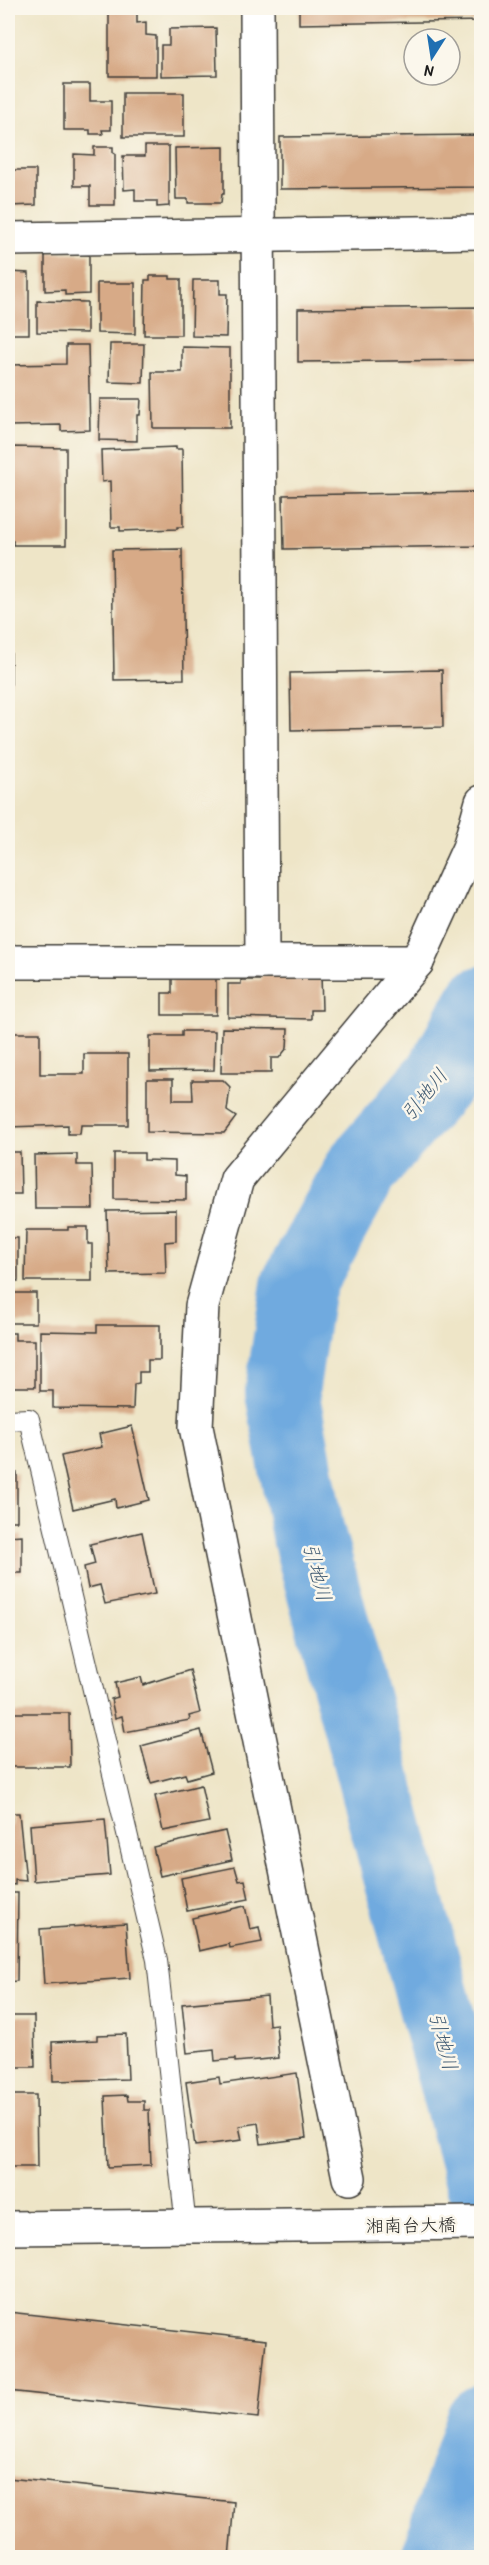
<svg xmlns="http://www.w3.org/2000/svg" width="489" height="2565" font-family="'Patrick Hand','Klee One',sans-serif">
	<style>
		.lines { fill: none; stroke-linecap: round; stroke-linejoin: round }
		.river { stroke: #6faadf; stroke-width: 74 }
		.building { fill: #d7aa87 }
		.service-casing { stroke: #3c3a36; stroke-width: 22 }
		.minor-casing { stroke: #3c3a36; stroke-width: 36 }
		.tertiary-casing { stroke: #3c3a36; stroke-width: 36 }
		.service { stroke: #fff; stroke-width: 20 }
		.minor { stroke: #fff; stroke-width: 33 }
		.tertiary { stroke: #fff; stroke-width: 33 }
		.labels { text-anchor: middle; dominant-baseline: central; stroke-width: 5; stroke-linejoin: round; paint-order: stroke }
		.street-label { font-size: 18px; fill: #1c1c1c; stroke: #fbf7ec }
		.water-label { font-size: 20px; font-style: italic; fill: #415c74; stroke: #fbf7ec }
	</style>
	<rect width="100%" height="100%" fill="#fbf7ec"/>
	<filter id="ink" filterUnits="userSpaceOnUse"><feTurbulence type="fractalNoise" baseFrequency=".0167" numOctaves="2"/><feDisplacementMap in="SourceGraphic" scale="12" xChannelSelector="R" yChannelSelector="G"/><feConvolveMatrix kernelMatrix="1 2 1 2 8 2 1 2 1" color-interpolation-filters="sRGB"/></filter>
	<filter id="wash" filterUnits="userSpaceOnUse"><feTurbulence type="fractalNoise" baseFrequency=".008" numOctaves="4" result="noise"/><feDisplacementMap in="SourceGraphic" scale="24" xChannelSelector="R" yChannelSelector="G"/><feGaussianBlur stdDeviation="1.35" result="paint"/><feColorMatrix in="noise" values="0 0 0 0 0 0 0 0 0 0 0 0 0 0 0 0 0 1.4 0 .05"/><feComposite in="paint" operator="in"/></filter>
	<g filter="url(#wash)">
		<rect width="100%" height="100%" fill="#eee5c7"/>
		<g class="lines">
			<g class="river">
				<polyline points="482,1003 441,1077 362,1168 298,1285 282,1392 307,1529 482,2181"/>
				<polyline points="438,2558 482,2422"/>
			</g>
		</g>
		<g id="blocks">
			<g class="building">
				<polygon points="299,8 482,8 482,21 299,24"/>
				<polygon points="109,9 137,9 137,23 146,22 146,35 156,36 156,76 109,76"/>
				<polygon points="216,28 217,75 161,76 161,45 169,45 169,29"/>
				<polygon points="64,84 90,84 90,101 111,101 111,130 102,130 103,134 90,134 90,130 64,130"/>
				<rect x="123" y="93" width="61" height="44"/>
				<polygon points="482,135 482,187 280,189 280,137"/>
				<polygon points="145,146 169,146 169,206 157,207 157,201 135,201 135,189 124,190 123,156 145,156"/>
				<polygon points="94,147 113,147 113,153 115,154 115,205 90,205 90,186 74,186 74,154 94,155"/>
				<polygon points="224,147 224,194 222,194 221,203 188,203 188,199 176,199 175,148"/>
				<polygon points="8,170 36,170 36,205 8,206"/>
				<polygon points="45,252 89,255 89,294 65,295 65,290 45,291"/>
				<polygon points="8,272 29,273 29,334 8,334"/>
				<polygon points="150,276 170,276 170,279 181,279 181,335 144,335 145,280 150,280"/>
				<polygon points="193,280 220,280 220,294 227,294 226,337 192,336"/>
				<polygon points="97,283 135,283 135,334 97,333"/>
				<polygon points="37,301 87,302 87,333 37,332"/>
				<polygon points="482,307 482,360 298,362 298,309"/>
				<polygon points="110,344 144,344 143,383 109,382"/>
				<polygon points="66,345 88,345 90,430 61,431 61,425 8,426 8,365 66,364"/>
				<polygon points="182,347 230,348 230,428 153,428 152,372 182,372"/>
				<polygon points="100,399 141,399 140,415 137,415 137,441 99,440"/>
				<polygon points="10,447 66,448 66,545 13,545 13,541 8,541 8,451 10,451"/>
				<polygon points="176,447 176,449 182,449 183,527 177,527 177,529 120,531 120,527 111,527 110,481 102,482 101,450"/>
				<polygon points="482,492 482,546 284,549 283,495"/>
				<polygon points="182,549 184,679 114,680 112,550"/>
				<rect x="8" y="631" width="3" height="53"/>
				<polygon points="442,670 443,727 291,730 290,673"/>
				<polygon points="321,974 322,1010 311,1010 311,1019 228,1017 228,984 241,984 241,980 261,980 261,975"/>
				<polygon points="184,976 216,976 216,1015 162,1015 162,993 172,993 172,979 184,979"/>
				<polygon points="222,1028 288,1029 287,1048 279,1058 271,1058 271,1073 221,1073"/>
				<polygon points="182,1031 215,1031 214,1070 150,1071 150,1036 182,1036"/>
				<polygon points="8,1033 40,1033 40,1074 84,1074 84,1054 128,1054 128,1125 81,1125 80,1134 68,1134 68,1125 8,1127"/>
				<polygon points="147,1079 173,1079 173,1100 193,1100 192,1080 223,1080 230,1087 227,1111 236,1117 224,1133 147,1132"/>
				<polygon points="8,1152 20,1152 21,1194 8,1194"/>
				<polygon points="114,1153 144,1153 144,1160 175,1161 175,1175 186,1176 186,1200 114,1199"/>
				<polygon points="77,1154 77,1165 92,1165 93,1209 35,1209 34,1155"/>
				<polygon points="176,1210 176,1241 165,1242 166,1273 109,1274 107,1211"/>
				<polygon points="68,1227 88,1227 88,1244 92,1244 92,1281 25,1281 26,1230 68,1230"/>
				<rect x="8" y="1238" width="10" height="43"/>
				<rect x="8" y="1293" width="28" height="30"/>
				<polygon points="97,1325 160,1325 160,1360 148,1360 148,1372 139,1372 139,1383 134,1384 133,1409 53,1408 53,1391 40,1391 40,1331 97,1332"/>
				<polygon points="8,1333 15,1333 15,1340 35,1340 35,1387 8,1387"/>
				<polygon points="132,1426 149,1500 116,1508 115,1499 73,1509 61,1456 102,1447 99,1434"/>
				<rect x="8" y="1473" width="9" height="48"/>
				<polygon points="142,1532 155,1594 105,1604 100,1585 88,1588 84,1567 95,1564 90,1544"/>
				<polygon points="22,1535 22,1573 8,1573 8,1536"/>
				<polygon points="190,1670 200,1713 189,1716 190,1720 125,1732 122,1716 115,1718 111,1699 118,1697 115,1683 141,1677 143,1685"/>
				<polygon points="8,1713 69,1713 70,1767 8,1767"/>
				<polygon points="201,1730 212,1772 187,1779 185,1774 151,1783 141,1746"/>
				<polygon points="201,1785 209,1822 163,1831 155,1796"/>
				<polygon points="12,1813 19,1813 26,1881 15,1880 15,1885 8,1884 8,1824 11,1825"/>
				<polygon points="105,1819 110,1875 34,1881 30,1825"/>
				<polygon points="225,1831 232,1860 160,1876 153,1847"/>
				<polygon points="235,1867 239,1881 245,1880 249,1899 187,1911 181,1878"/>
				<polygon points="8,1893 18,1893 17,1981 8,1982"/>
				<polygon points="245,1906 250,1929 259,1927 262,1942 230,1948 229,1944 199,1951 192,1918"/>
				<polygon points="126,1923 130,1978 44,1984 40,1929"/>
				<polygon points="267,1996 269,2025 276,2024 279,2058 235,2062 235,2059 215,2061 214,2050 187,2053 182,2004"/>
				<polygon points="8,2016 34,2016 35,2067 13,2067 13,2073 8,2073"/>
				<polygon points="126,2034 128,2079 53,2081 52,2042 97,2040 97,2035"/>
				<polygon points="297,2073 306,2138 261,2144 258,2123 239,2126 242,2140 195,2146 186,2082 219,2077 220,2084"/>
				<polygon points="8,2095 36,2095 37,2167 8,2167"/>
				<polygon points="127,2095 128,2101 144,2101 144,2110 149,2110 151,2165 108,2167 105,2096"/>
				<polygon points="8,2312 266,2340 258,2418 8,2391"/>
				<polygon points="8,2478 234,2502 229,2558 8,2557"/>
			</g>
		</g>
	</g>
	<g filter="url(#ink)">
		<use href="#blocks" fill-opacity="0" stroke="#3c3a36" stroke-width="1.5"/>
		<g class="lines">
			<g class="service-casing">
				<polyline id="service" points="8,1420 29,1419 157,1960 186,2227"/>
			</g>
			<g class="minor-casing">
				<g id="minor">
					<polyline points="257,8 262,962"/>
					<polyline points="8,239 482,232"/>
					<polyline points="8,962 417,962"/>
					<polyline points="349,2178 196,1427 202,1306 237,1179 417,962 469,848 482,802"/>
				</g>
			</g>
			<g class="tertiary-casing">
				<polyline id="tertiary" points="8,2228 482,2223"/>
			</g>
			<use href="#service" class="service"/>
			<use href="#minor" class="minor"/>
			<use href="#tertiary" class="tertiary"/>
		</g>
	</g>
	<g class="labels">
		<g class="street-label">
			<text transform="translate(411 2225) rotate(-1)">湘南台大橋</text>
		</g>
		<g class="water-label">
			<text transform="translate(424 1094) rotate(-51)">引地川</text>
			<text transform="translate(318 1572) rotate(75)">引地川</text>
			<text transform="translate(444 2041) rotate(75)">引地川</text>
		</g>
	</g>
	<rect width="489" height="2565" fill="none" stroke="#fbf7ec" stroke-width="30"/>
	<g transform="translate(432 57) rotate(192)"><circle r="28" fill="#fbf7ec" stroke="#a29f99" stroke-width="1.5"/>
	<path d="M0-4.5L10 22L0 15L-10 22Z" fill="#1f6fb2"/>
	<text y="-9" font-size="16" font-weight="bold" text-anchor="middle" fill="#1c1c1c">N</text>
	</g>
</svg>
